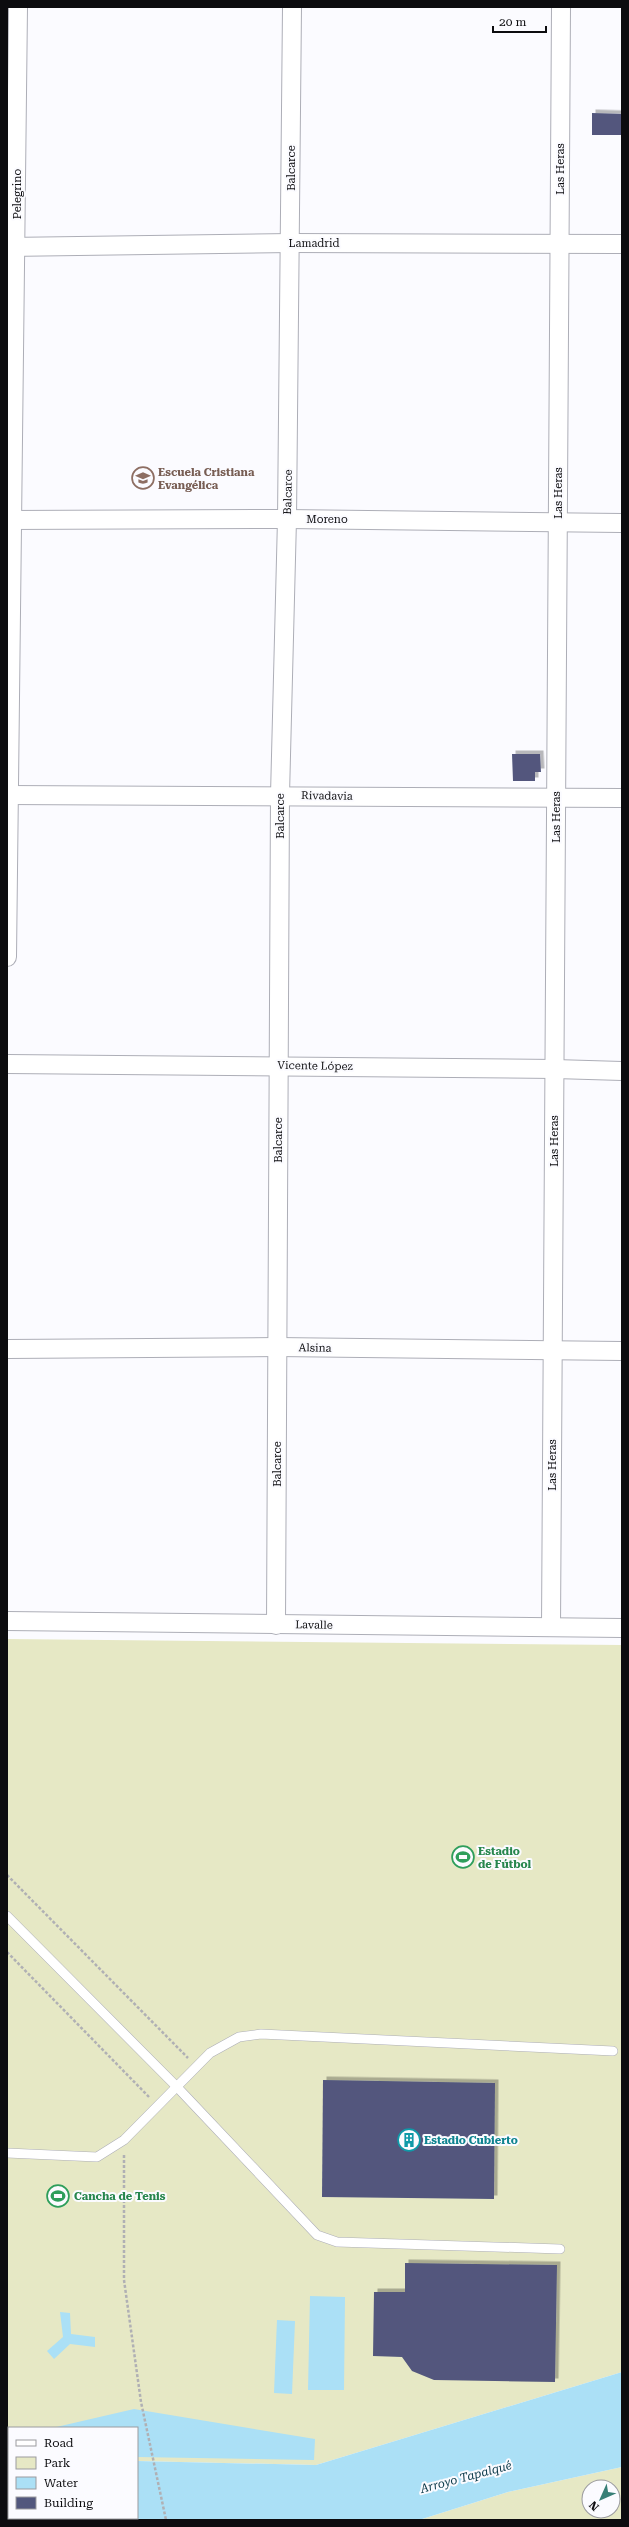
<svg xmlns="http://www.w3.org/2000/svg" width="629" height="2527" font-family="'Roboto Serif',serif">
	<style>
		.green { fill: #e6e8c5; fill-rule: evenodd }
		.water { fill: #abe0f6 }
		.building { fill: #52577d; filter: url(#shadow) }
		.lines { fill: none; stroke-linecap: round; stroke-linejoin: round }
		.service-casing { stroke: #adaeb7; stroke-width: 10 }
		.minor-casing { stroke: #adaeb7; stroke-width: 20 }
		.path { stroke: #b0b0b4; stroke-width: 2.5; stroke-dasharray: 3 2; stroke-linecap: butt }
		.service { stroke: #fff; stroke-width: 9 }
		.minor { stroke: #fff; stroke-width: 18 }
		.labels { text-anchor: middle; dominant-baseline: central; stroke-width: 4; stroke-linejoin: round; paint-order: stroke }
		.street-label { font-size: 11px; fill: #0c0c0f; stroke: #fbfbff }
		.education-label { font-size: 11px; font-weight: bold; fill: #785e54; stroke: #fbfbff; text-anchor: start }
		.leisure-label { font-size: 11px; font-weight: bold; fill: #27864d; stroke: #fbfbff; text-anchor: start }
		.culture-label { font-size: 11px; font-weight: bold; fill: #0d838f; stroke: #fbfbff; text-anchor: start }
		.water-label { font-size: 12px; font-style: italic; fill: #0a3949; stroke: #fbfbff }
	</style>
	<defs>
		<filter id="shadow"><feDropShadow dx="3.5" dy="-3.5" stdDeviation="0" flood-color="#0004"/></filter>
	</defs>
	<rect width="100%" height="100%" fill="#fbfbff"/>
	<g class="green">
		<polygon points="7,1639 622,1645 622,2372 316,2465 137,2461 137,2428 9,2428 9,2459 7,2459"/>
		<path d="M622,2467v53h-203l89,-28zM589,2487h24v24h-24z"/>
	</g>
	<g class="water">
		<polygon points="310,2296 345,2297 344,2390 308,2390"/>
		<polygon points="60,2312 70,2313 71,2334 95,2337 95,2347 70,2344 54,2359 47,2351 63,2337"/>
		<polygon points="277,2320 295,2321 292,2394 274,2393"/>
		<polygon points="622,2372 622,2467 508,2492 419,2520 7,2520 7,2459 9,2459 9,2518 137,2518 137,2461 316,2465"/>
		<polygon points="134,2409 315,2439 314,2460 137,2457 137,2428 52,2428"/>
	</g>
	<g class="building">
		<polygon points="592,113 622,114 622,135 592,135"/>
		<polygon points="512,754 540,754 541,772 535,772 535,781 513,781"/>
		<polygon points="323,2080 495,2083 494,2199 322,2197"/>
		<polygon points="405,2263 557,2265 555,2382 434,2380 412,2371 402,2357 373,2356 374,2292 405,2292"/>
	</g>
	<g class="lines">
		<g class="service-casing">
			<g id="service">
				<polyline points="7,1916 177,2087 317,2235 337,2242 560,2249"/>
				<polyline points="7,2153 97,2157 124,2140 210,2053 239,2037 261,2034 613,2051"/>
			</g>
		</g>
		<g class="minor-casing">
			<g id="minor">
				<polyline points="7,247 291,243 622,244"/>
				<polyline points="7,520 287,519 622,523"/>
				<polyline points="7,795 622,798"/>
				<polyline points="7,957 18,7"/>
				<polyline points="7,1064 555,1069 622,1071"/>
				<polyline points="7,1349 277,1347 622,1351"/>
				<polyline points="7,1621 622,1628"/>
				<polyline points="276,1625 280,795 287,519 292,7"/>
				<polyline points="551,1627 561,7"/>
			</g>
		</g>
		<g class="path">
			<polyline points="7,1875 188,2058"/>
			<polyline points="7,1952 149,2097"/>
			<polyline points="124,2155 124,2280 141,2402 166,2520"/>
		</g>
		<use href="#service" class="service"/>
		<use href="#minor" class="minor"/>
	</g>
	<defs>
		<g id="school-ring" transform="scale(1.15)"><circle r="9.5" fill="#fbfbff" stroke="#8d6e63" stroke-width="1.5"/><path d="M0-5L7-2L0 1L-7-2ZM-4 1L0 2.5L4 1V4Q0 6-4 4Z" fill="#8d6e63"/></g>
		<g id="stadium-ring" transform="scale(1.15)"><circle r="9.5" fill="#fbfbff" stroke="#2e9e5b" stroke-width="1.5"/><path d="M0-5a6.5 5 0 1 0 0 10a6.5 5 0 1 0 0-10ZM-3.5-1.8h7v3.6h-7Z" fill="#2e9e5b"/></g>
		<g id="building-ring" transform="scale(1.15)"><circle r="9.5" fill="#fbfbff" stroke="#0f9aa8" stroke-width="1.5"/><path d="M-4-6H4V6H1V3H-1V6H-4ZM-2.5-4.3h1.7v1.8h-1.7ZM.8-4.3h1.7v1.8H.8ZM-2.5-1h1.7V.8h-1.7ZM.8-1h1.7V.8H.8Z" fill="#0f9aa8"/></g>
	</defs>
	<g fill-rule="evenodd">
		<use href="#school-ring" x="143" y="478"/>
		<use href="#stadium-ring" x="463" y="1857"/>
		<use href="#building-ring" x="409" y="2140"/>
		<use href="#stadium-ring" x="58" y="2196"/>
	</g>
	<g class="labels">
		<g class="street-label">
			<text transform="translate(291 168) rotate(-90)">Balcarce</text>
			<text transform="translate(560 169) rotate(-90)">Las Heras</text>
			<text transform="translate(17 194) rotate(-90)">Pelegrino</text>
			<text x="314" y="243">Lamadrid</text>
			<text transform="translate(288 492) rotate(-89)">Balcarce</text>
			<text transform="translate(558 493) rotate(-90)">Las Heras</text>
			<text x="327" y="519">Moreno</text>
			<text transform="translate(327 796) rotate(1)">Rivadavia</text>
			<text transform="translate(280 816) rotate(-90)">Balcarce</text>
			<text transform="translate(556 817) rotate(-90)">Las Heras</text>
			<text transform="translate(315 1066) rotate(1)">Vicente López</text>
			<text transform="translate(278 1140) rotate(-90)">Balcarce</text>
			<text transform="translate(554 1141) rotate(-90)">Las Heras</text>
			<text transform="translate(315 1348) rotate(1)">Alsina</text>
			<text transform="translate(277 1464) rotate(-90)">Balcarce</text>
			<text transform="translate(552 1465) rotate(-90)">Las Heras</text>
			<text transform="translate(314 1625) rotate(1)">Lavalle</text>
		</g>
		<g class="education-label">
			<text x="158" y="472">Escuela Cristiana<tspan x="158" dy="13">Evangélica</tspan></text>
		</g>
		<g class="leisure-label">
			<text x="478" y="1851">Estadio<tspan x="478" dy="13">de Fútbol</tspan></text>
			<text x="74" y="2196">Cancha de Tenis</text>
		</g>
		<g class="culture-label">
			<text x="424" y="2140">Estadio Cubierto</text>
		</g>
		<g class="water-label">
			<text transform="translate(466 2477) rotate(-15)">Arroyo Tapalqué</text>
		</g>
	</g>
	<rect width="629" height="2527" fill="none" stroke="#0c0c0f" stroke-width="16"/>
	<rect x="8" y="2427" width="130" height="92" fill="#fbfbff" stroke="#9b9b9f"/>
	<rect x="16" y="2440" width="20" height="6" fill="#ffffff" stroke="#9b9b9f"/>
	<text x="44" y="2447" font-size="12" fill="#0c0c0f">Road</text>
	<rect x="16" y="2457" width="20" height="12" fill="#e6e8c5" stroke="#9b9b9f"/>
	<text x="44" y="2467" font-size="12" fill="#0c0c0f">Park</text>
	<rect x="16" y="2477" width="20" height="12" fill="#abe0f6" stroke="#9b9b9f"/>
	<text x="44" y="2487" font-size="12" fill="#0c0c0f">Water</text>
	<rect x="16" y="2497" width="20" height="12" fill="#52577d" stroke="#9b9b9f"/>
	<text x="44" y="2507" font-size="12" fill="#0c0c0f">Building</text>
	<g transform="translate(601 2499) rotate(225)"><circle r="19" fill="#fbfbff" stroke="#9b9b9f"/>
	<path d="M0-3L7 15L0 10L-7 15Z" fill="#387f76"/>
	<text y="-6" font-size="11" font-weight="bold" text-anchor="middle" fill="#0c0c0f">N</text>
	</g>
	<path d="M493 26v6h53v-6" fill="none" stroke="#0c0c0f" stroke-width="2"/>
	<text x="499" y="26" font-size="12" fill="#0c0c0f" stroke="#fbfbff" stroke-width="3" paint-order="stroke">20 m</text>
</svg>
